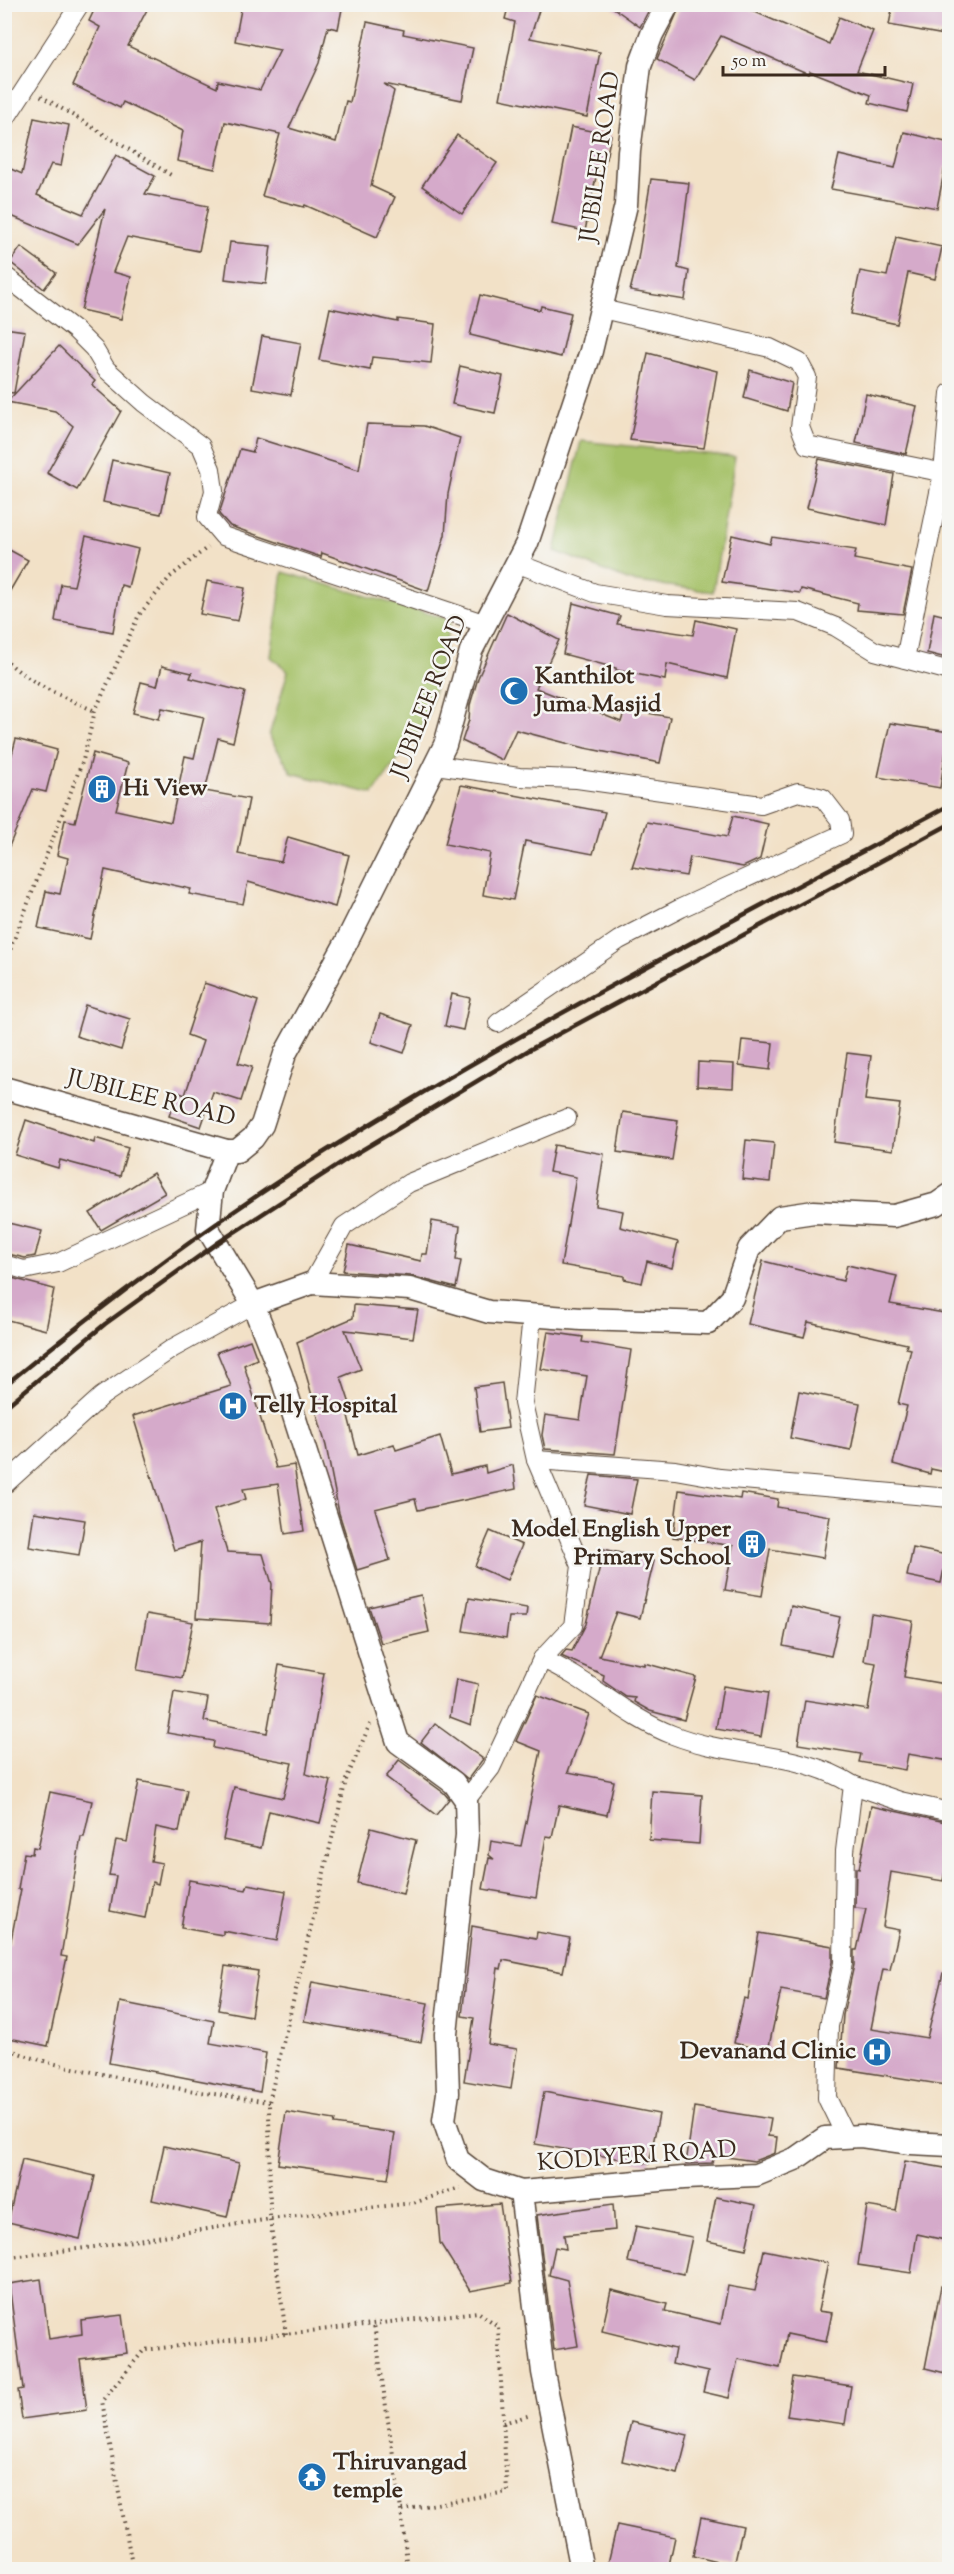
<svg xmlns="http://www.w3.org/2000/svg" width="954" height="2574" font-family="'Sorts Mill Goudy',serif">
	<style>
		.green { fill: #a5c168; stroke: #707643; stroke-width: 1.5 }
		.building { fill: #d5aaca }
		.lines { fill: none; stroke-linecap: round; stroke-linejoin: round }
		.minor-casing { stroke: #564537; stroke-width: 20 }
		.tertiary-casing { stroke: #564537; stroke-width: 25 }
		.path { stroke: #564537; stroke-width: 4; stroke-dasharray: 1.5 4.5; stroke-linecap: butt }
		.minor { stroke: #fff; stroke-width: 18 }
		.tertiary { stroke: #fff; stroke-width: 22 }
		.rail { stroke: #3b2a1e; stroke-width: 4.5 }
		.labels { text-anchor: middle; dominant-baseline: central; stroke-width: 5; stroke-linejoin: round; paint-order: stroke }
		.street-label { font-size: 24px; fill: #3b2a1e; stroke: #f6f6f2 }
		.poi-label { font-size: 24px; font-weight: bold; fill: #3b2a1e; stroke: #f6f6f2; text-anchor: start }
	</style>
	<rect width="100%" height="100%" fill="#f6f6f2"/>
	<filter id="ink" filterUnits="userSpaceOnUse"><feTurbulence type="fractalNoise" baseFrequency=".0167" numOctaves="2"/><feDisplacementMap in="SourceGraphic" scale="12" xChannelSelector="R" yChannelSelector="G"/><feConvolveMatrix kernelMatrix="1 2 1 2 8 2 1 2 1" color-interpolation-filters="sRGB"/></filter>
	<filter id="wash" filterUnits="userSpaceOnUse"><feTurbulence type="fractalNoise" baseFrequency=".008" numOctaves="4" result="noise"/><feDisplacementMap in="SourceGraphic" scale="24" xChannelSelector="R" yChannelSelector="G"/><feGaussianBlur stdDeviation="1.35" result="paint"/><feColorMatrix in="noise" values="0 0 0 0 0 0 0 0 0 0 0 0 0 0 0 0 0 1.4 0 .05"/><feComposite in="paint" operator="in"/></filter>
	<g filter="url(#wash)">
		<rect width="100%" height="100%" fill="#f2e1c7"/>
		<g class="green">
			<polygon points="581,441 735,457 713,592 630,581 555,551"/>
			<polygon points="283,572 451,620 428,716 373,794 292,773 269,736 288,671 271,657"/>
		</g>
		<g id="blocks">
			<g class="building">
				<polygon points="97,4 150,4 128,46 217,88 218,81 260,90 280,50 235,41 242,4 343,4 338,29 328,27 319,63 289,128 336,142 346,101 350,102 367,22 404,30 403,34 473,48 462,100 384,84 394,91 371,186 395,197 377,237 305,205 304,207 262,196 280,134 225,122 215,169 177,161 183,131 123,102 120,108 73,85 100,27 89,21"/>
				<polygon points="509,4 541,4 530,38 600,52 587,117 500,99 515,22 505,19"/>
				<polygon points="608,4 652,4 640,27"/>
				<polygon points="681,4 736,4 829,44 839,17 873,31 857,71 913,84 907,112 869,103 871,95 810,71 809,74 721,36 695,80 657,59"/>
				<polygon points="893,4 950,4 950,36 889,25"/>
				<polygon points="34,118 69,125 61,166 51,164 37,195 83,214 116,155 155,176 145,194 208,206 199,251 127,237 113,272 131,277 121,319 81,310 105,209 78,244 4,213 4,166 22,174"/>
				<polygon points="571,127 611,135 604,168 598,167 585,231 552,224"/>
				<polygon points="904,132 950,143 950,168 945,167 937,208 831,189 839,155 895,168"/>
				<polygon points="457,135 497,163 462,214 422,186"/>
				<polygon points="651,179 689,183 678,268 689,271 685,300 630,291 638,259"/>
				<polygon points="896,237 942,247 935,279 908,273 897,324 851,314 860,271 887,276"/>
				<polygon points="230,242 271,246 266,284 225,279"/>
				<polygon points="21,247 56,273 44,289 10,262"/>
				<polygon points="480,295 540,310 541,306 571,313 561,357 470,335"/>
				<polygon points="330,308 398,322 398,319 435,324 431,363 372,357 370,370 319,360"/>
				<polygon points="4,328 25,331 14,393 4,392"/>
				<polygon points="262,336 301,343 291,395 252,388"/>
				<polygon points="59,346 95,381 92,385 121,411 77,490 47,473 73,426 55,411 7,402"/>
				<polygon points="648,353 717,371 704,448 630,440"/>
				<polygon points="460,366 503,376 495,413 452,404"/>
				<polygon points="750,370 792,383 787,411 744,398"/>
				<polygon points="866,394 917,406 906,454 856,443"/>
				<polygon points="367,424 424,426 460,438 448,494 445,535 428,591 322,553 321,557 230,526 219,514 240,449 253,452 256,438 359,470"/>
				<polygon points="819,459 894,474 886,525 807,508"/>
				<polygon points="112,460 170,473 161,514 103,502"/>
				<polygon points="732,535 770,544 772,537 856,550 854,559 912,570 903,614 857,610 858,603 801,589 800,593 722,582"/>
				<polygon points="86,536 138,549 128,587 121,585 113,632 55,621 61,584 74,586"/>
				<polygon points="4,547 28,560 4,601"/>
				<polygon points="207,581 245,588 238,621 200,614"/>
				<polygon points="573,603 620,616 617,624 693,635 696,620 736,629 727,678 667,664 665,680 616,670 616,668 563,654"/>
				<polygon points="507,613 559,640 536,688 621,722 625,709 670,717 660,763 585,748 516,730 502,760 462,741 469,720 470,705 478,678"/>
				<polygon points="934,613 950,617 950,659 927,653"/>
				<polygon points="162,666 192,673 190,678 245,692 233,742 218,738 205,791 249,799 238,854 281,862 288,837 349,855 335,907 248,882 243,904 189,894 191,889 105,870 90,939 38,928 46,891 60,894 68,858 57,855 65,820 75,822 93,753 128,763 116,810 171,822 185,756 194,758 204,717 162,708 159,719 133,713 141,682 157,686"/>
				<polygon points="890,723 949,732 940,788 878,777"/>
				<polygon points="16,739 57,750 46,792 33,789 5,856 4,784"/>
				<polygon points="461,785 605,812 593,854 525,841 513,900 483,895 490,853 445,844"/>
				<polygon points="733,816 768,824 760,859 743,867 690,857 686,876 632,867 647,822 727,837"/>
				<polygon points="204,983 258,1001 238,1063 252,1067 241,1101 213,1092 201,1127 169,1116 177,1092 185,1095 203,1041 187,1035"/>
				<polygon points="452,994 470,998 463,1030 445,1026"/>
				<polygon points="85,1005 130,1019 121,1050 76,1036"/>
				<polygon points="380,1014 413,1025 404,1053 371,1042"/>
				<polygon points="742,1040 773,1043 770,1070 739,1066"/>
				<polygon points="847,1053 871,1056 865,1100 900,1104 893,1150 834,1142"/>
				<polygon points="698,1062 734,1064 733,1088 697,1086"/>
				<polygon points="623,1112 678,1120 672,1160 617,1152"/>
				<polygon points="26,1120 94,1143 95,1138 128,1148 120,1176 60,1160 58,1168 15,1155"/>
				<polygon points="746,1140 774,1143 770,1182 742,1179"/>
				<polygon points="554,1145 604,1154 596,1206 623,1211 620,1227 678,1242 672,1268 647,1261 642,1283 624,1279 624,1276 561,1265 576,1177 549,1172"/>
				<polygon points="153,1173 165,1193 101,1230 90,1213"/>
				<polygon points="432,1221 460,1226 456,1260 461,1261 456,1288 411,1276 343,1271 349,1245 421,1261 422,1254 427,1254"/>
				<polygon points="4,1222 42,1231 35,1256 25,1258 4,1253"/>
				<polygon points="763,1261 843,1281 847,1265 897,1276 890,1304 950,1314 950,1473 931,1469 930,1474 893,1464 907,1406 898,1404 911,1349 906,1348 907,1344 808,1322 804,1337 748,1324"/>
				<polygon points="4,1276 54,1289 46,1330 4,1319"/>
				<polygon points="354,1305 418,1310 413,1338 345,1330 361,1369 341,1377 351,1407 346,1408 358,1455 394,1444 396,1450 440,1436 451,1474 485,1466 486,1473 513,1465 516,1489 418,1510 415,1499 375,1509 390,1560 357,1570 339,1513 326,1446 297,1342 353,1318"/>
				<polygon points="548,1332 583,1337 582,1342 631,1350 615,1454 545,1449 542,1435 545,1415 580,1420 587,1376 541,1369"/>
				<polygon points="250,1340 257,1359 244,1365 276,1468 294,1465 304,1531 285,1534 278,1484 243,1489 246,1499 214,1509 227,1552 263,1554 272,1584 270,1623 196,1618 201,1542 174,1550 133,1416 231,1386 217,1352"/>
				<polygon points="502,1383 508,1428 480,1432 474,1387"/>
				<polygon points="799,1391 860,1403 851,1450 790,1438"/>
				<polygon points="591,1475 637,1479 630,1514 584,1505"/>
				<polygon points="679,1490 740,1499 741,1493 778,1499 777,1507 830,1516 823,1558 770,1549 762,1596 725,1590 733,1546 673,1537"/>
				<polygon points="34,1512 85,1520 79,1555 29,1547"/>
				<polygon points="490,1531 522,1545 507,1580 475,1566"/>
				<polygon points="913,1548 947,1555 941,1583 907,1576"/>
				<polygon points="604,1549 654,1561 640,1618 616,1612 599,1656 644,1665 644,1663 696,1677 684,1720 650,1711 634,1702 635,1698 626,1697 603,1681 604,1675 561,1656 566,1650 572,1651 586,1624"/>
				<polygon points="421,1595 429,1632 381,1643 369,1607"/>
				<polygon points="469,1598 527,1608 526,1617 509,1617 506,1638 463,1631"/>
				<polygon points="791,1606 840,1617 831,1656 783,1646"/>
				<polygon points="147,1614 193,1622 182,1678 137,1670"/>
				<polygon points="871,1614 913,1621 904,1677 950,1685 950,1761 908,1754 905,1770 859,1762 861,1754 798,1744 805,1700 868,1710 876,1663 864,1661"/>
				<polygon points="279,1665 324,1673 306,1774 331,1781 320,1823 269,1811 261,1848 223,1840 234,1787 283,1798 292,1763 213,1748 214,1741 167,1733 174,1692 208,1698 204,1721 267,1733"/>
				<polygon points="456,1679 478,1684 471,1725 450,1717"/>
				<polygon points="723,1686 768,1693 761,1737 716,1729"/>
				<polygon points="537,1695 589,1714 568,1772 614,1781 607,1815 559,1805 552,1837 546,1836 536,1898 483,1889 489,1858 494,1859 489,1855 491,1841 521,1846 541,1751 516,1741"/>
				<polygon points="435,1724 483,1759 468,1779 421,1742"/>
				<polygon points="399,1760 444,1793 449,1799 436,1815 386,1777"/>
				<polygon points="139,1781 187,1790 179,1832 156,1827 151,1861 162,1863 158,1884 152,1882 145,1918 110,1911 116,1876 109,1875 116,1840 127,1842"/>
				<polygon points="652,1791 702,1795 699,1844 649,1840"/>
				<polygon points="50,1792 92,1801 84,1837 81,1837 61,1956 67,1957 48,2046 4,2037 4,1944 10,1945 21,1889 18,1889 24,1853 32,1854 33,1847 38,1848"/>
				<polygon points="871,1806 950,1823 950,1846 943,1881 891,1872 883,1927 899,1930 890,1970 883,1969 871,2029 927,2038 943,1973 950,1974 950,2059 945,2085 839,2068 843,2015 854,1965 854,1950 857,1950 866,1909 855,1908 856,1868 859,1869"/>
				<polygon points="371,1828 416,1840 403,1894 357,1883"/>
				<polygon points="189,1880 246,1890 248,1884 286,1891 277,1941 223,1931 223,1935 181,1928"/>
				<polygon points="472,1926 536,1938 537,1932 570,1938 563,1972 503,1960 501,1969 498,1968 488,2044 517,2049 511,2089 464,2081 474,2018 462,2016"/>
				<polygon points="759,1933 832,1946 832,1962 824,1998 781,1990 768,2051 734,2043 744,1998 748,1999"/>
				<polygon points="225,1966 258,1971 251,2016 218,2010"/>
				<polygon points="312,1982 428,2003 421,2042 304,2021"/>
				<polygon points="120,2002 214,2021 210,2043 266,2053 260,2092 109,2063"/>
				<polygon points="544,2092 659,2114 649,2164 535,2144"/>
				<polygon points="694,2107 771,2119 768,2136 777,2137 775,2153 754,2161 714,2155 712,2163 686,2164"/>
				<polygon points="286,2112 335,2120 334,2124 395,2133 388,2179 278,2164"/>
				<polygon points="164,2146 239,2163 227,2217 152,2200"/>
				<polygon points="22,2159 95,2176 80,2239 8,2222"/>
				<polygon points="905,2161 950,2169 950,2220 945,2240 917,2234 911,2273 858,2265 867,2206 896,2211"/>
				<polygon points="716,2197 756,2205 746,2249 707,2241"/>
				<polygon points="500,2204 512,2283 470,2291 440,2243 437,2209"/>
				<polygon points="613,2204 615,2230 564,2235 566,2249 555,2247 549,2275 567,2280 578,2346 554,2350 537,2215"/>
				<polygon points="636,2226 692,2237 684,2274 628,2262"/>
				<polygon points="764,2250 828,2263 818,2311 832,2313 826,2342 787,2334 780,2368 738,2359 729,2398 703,2392 708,2372 672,2364 675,2349 602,2331 611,2290 667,2304 665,2311 721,2324 728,2286 755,2291"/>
				<polygon points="41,2279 49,2339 82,2334 81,2320 122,2315 127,2353 80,2359 87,2410 22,2419 18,2390 23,2389 9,2284"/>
				<polygon points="941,2286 950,2287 950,2355 945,2373 925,2368"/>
				<polygon points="793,2377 851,2386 845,2424 787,2416"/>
				<polygon points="631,2422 688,2435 678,2474 622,2461"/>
				<polygon points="701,2517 743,2526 734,2566 693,2556"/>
				<polygon points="617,2525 675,2537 668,2570 639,2570 608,2563"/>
			</g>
		</g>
	</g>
	<g filter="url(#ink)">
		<use href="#blocks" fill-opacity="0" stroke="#564537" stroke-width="1.5"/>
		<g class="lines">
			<g class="minor-casing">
				<g id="minor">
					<polyline points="4,121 80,4"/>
					<polyline points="4,275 75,330 94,349 106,369 144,403 201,446 211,469 214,491 207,517 223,536 486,624"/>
					<polyline points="602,309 770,348 799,362 807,377 800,427 807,445 950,474"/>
					<polyline points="516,563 595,593 667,605 798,612 836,627 875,651 950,671"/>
					<polyline points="905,659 943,473 950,393"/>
					<polyline points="436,765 519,777 577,779 761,805 798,792 823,798 840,820 842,834 681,908 619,940 498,1023"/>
					<polyline points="4,1264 24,1270 58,1263 212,1191"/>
					<polyline points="312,1283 344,1226 409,1183 567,1118"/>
					<polyline points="532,1316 523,1403 536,1460 581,1566 573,1626 542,1659"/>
					<polyline points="536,1460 675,1470 720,1478 950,1498"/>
					<polyline points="4,1485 102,1396 173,1348 253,1304"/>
					<polyline points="853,1785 900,1801 950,1812"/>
					<path d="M466,1800l25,-32 51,-109c47,20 83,58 131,76 58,23 126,15 180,50l-8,66 -2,112 -14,63 -2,72 19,39"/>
				</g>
			</g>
			<g class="tertiary-casing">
				<g id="tertiary">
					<polyline points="4,1088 227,1151 237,1151 253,1138 262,1125 285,1054 346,943 445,745 471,651 527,543 591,351 626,205 629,151 640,66 652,34 668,4"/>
					<polyline points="227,1151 212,1191 208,1229 253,1304 281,1375 398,1742 454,1783 466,1800 467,1835 446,2034 448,2093 444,2120 458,2160 484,2180 521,2192"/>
					<polyline points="253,1304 312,1283 410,1289 489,1312 581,1319 708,1323 732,1298 749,1249 780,1217 814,1212 894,1216 937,1204 950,1195"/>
					<polyline points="582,2570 543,2372 521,2192 684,2178 756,2175 795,2159 825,2138 861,2136 911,2143 950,2145"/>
				</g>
			</g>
			<g class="path">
				<polyline points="41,96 171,175"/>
				<path d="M4,658c25,26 60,39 91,53"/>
				<polyline points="4,966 83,760 95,711 139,615 170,577 208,547"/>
				<path d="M4,2047c31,14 65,20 98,27 55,12 111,20 167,28"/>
				<polyline points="4,2258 94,2247 270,2219 413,2203 460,2188"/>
				<polyline points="286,2334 270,2219 269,2102 346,1780 370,1724"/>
				<polyline points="503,2423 531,2415"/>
				<polyline points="401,2510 408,2570"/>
				<polyline points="133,2570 102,2401 144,2350 478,2312 498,2326 507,2492 401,2510 374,2324"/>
			</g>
			<use href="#minor" class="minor"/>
			<use href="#tertiary" class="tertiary"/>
			<g class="rail">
				<path d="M4,1386c107,-88 217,-171 335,-243 198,-122 405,-228 611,-338"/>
				<polyline points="4,1408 105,1324 216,1244 347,1159 529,1050 950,824"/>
			</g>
		</g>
	</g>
	<defs>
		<g id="mosque-disc" transform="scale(1.5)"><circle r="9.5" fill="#1f6fb2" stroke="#f6f6f2"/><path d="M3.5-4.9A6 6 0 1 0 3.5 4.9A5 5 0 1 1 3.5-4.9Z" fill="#fff"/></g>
		<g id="building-disc" transform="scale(1.5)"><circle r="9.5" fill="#1f6fb2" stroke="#f6f6f2"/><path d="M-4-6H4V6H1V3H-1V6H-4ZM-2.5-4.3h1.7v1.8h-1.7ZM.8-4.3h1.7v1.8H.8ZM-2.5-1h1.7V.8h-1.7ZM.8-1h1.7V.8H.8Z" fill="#fff"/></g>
		<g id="hospital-disc" transform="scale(1.5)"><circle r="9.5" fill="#1f6fb2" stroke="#f6f6f2"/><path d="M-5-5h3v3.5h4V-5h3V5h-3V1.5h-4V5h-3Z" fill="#fff"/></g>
		<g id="temple-disc" transform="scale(1.5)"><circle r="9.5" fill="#1f6fb2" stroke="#f6f6f2"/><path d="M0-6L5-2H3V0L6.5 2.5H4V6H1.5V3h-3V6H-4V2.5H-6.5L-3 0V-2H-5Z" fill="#fff"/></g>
	</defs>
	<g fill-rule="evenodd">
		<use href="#mosque-disc" x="514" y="691"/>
		<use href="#building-disc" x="102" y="789"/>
		<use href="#hospital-disc" x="233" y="1406"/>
		<use href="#building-disc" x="752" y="1544"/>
		<use href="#hospital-disc" x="877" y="2052"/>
		<use href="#temple-disc" x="312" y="2477"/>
	</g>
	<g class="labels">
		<g class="street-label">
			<text transform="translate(601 157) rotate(-82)">JUBILEE ROAD</text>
			<text transform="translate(430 697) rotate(-69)">JUBILEE ROAD</text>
			<text transform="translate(151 1099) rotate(14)">JUBILEE ROAD</text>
			<text transform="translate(637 2157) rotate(-4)">KODIYERI ROAD</text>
		</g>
		<g class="poi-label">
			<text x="535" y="677">Kanthilot<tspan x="535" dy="28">Juma Masjid</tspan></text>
			<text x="123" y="789">Hi View</text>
			<text x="254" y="1406">Telly Hospital</text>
			<text x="731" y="1530" text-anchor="end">Model English Upper<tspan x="731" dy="28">Primary School</tspan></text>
			<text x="856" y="2052" text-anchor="end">Devanand Clinic</text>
			<text x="333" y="2463">Thiruvangad<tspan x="333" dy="28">temple</tspan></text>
		</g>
	</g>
	<rect width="954" height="2574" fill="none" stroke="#f6f6f2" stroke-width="24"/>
	<path d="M723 66v9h162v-9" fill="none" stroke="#3b2a1e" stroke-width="3"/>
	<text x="732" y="66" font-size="18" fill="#3b2a1e" stroke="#f6f6f2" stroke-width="4.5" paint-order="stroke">50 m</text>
</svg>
